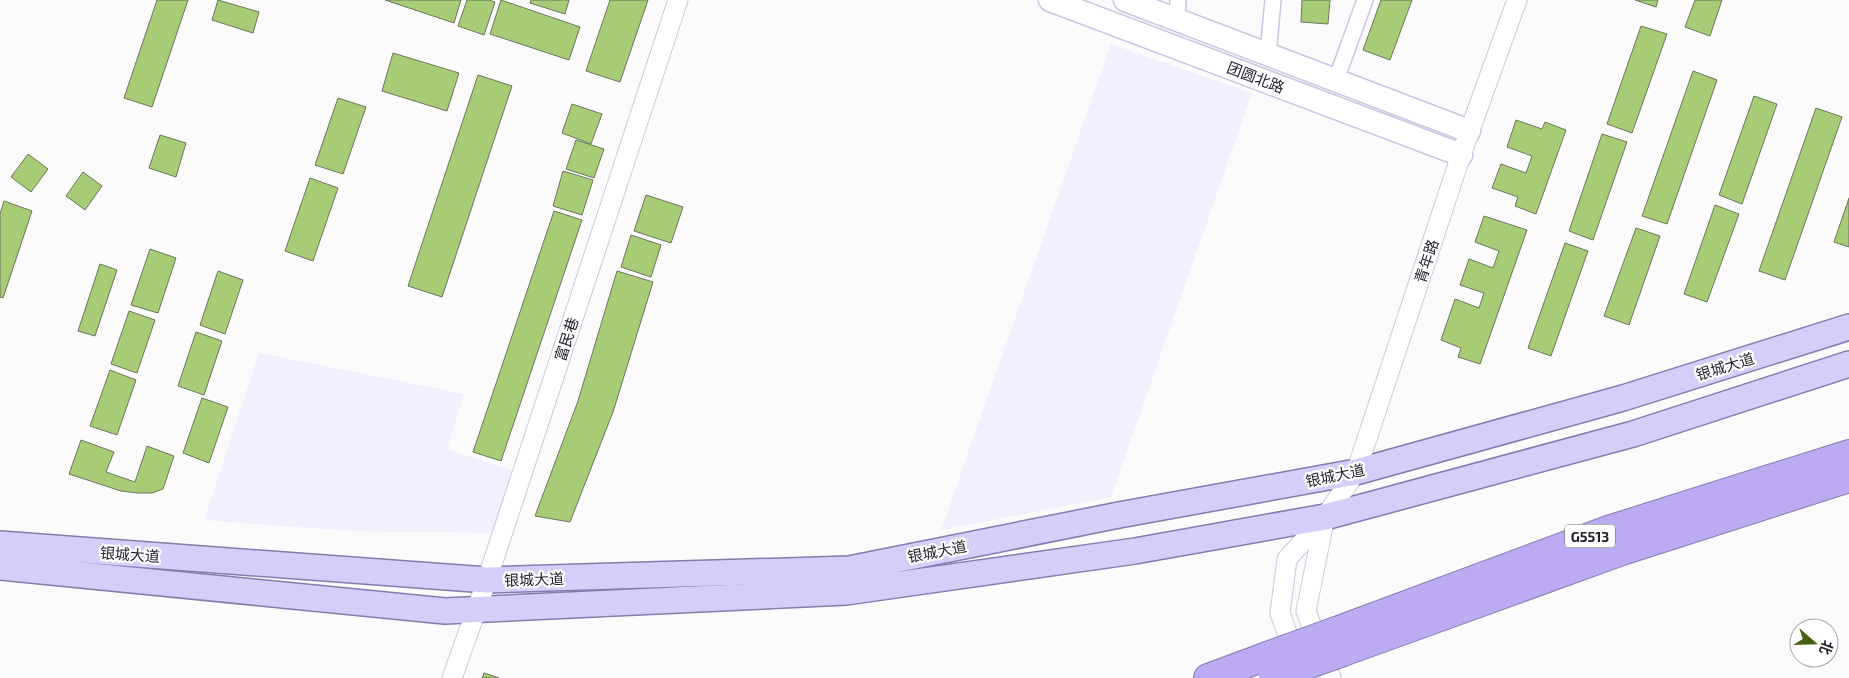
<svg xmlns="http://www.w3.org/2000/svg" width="1849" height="678" font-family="'Exo 2','Noto Sans SC',sans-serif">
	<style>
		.built { fill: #f2effe }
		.building { fill: #a8cc75; stroke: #6b765e }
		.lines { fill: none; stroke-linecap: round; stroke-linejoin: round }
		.minor-casing { stroke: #cbc6e2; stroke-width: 18 }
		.tertiary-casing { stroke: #cbc6e2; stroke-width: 21 }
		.secondary-casing { stroke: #cbc6e2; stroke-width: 25 }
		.primary-casing { stroke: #867bae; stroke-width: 28 }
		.motorway-casing { stroke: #867bae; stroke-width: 30 }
		.minor { stroke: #fff; stroke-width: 15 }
		.tertiary { stroke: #fff; stroke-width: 19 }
		.secondary { stroke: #fff; stroke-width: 22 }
		.primary { stroke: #d6cdf8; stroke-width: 25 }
		.motorway { stroke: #baabf3; stroke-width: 28 }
		.motorway-bridge-casing { stroke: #867bae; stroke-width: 30; stroke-linecap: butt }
		.motorway-bridge { stroke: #baabf3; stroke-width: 28 }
		.labels { text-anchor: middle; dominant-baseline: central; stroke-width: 4.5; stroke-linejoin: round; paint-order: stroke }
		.shield { fill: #fff; stroke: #66646c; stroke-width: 1 }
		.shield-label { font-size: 14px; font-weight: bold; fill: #24222d }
		.street-label { font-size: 15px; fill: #24222d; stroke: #fff }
	</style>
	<rect width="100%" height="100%" fill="#fbfbfb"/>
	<g class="built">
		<polygon points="1111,44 1252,93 1111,497 941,530"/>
		<polygon points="259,353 464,394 447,449 514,471 492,533 349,531 204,520"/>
	</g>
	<g class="building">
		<polygon points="157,0 188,0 152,107 124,98"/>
		<polygon points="218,0 259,12 253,33 212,20"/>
		<polygon points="385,0 461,0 454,23"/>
		<polygon points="467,0 489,0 495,2 484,35 458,26"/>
		<polygon points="501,0 580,27 569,60 490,34"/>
		<polygon points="531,0 569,0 565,14 530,3"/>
		<polygon points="610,0 648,0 620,82 586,71"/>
		<polygon points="1302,0 1330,0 1328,24 1301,22"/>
		<polygon points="1381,0 1412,0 1390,60 1363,50"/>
		<polygon points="1635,0 1658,0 1656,7"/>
		<polygon points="1695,0 1722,0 1710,36 1685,27"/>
		<polygon points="1641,26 1667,34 1632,133 1607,124"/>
		<polygon points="393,53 459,73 447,111 382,91"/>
		<polygon points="1693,71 1717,80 1667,224 1642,216"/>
		<polygon points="478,75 512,86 442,297 408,286"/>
		<polygon points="1754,96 1777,104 1742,204 1719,195"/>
		<polygon points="338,98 366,107 343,174 315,165"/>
		<polygon points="572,104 602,114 591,144 562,133"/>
		<polygon points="1816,108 1842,117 1785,280 1759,271"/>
		<polygon points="1516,120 1542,129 1545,122 1566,130 1536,214 1515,206 1518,197 1492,188 1501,164 1526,173 1532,156 1507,147"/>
		<polygon points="1602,134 1627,142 1593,240 1569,231"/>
		<polygon points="160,135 186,143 176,177 149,168"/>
		<polygon points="576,140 604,149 594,178 566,169"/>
		<polygon points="28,154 48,169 31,192 11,177"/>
		<polygon points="563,171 593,180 582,215 553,206"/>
		<polygon points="83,172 102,186 85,210 66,196"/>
		<polygon points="310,178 338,188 313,261 285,251"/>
		<polygon points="646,195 683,207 671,243 634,231"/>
		<polygon points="1849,198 1849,247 1834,242"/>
		<polygon points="4,201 32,211 3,298 0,297 0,214"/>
		<polygon points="1715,205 1739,214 1707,302 1684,294"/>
		<polygon points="554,211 582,220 501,461 473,452"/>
		<polygon points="1484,216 1527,230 1480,364 1458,357 1461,348 1441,340 1455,299 1479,308 1484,293 1460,285 1469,259 1493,268 1499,251 1475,242"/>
		<polygon points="1636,228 1660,236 1629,325 1604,316"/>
		<polygon points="631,235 661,245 651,277 621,267"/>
		<polygon points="1565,243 1588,251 1551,356 1528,348"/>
		<polygon points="150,249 176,258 158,313 131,305"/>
		<polygon points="100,264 117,270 95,336 78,331"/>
		<polygon points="218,271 243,280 225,334 200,325"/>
		<polygon points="617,271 653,282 613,412 570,522 535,516 578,401"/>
		<polygon points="129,311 155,320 137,373 111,364"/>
		<polygon points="196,332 222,341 204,395 178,386"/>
		<polygon points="110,370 136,380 117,435 90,426"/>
		<polygon points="202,398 228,407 209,463 183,453"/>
		<polygon points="81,440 114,452 106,472 135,482 147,446 174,456 163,489 152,493 137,493 121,491 69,474"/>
		<polygon points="484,673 499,678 482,678"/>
	</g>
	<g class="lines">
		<g class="minor-casing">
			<g id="minor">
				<polyline points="1177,20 1178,0"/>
				<polyline points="1268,55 1273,0"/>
				<polyline points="1336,80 1365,0"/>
			</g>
		</g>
		<g class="tertiary-casing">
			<g id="tertiary">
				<polyline points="1325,517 1356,472 1461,155 1517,0"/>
				<polyline points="1296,658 1280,613 1287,559 1325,517 1306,611 1331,678"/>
				<polyline points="452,678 487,580 678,0"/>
			</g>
		</g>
		<g class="secondary-casing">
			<g id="secondary">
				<polyline points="1050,0 1461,155"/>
				<polyline points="1125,0 1469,131"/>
			</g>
		</g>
		<g class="primary-casing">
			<g id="primary">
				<polyline points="0,544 487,580 849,569 1119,515 1356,472 1623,398 1849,327"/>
				<polyline points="0,567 445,611 846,592 1135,551 1325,517 1633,434 1849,364"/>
			</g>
		</g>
		<g class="motorway-casing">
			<g id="motorway">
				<polyline points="1336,631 1608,530 1849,454"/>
				<polyline points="1343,652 1622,551 1849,478"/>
				<polyline points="1208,678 1267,656"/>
			</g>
		</g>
		<use href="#minor" class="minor"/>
		<use href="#tertiary" class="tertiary"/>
		<use href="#secondary" class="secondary"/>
		<use href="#primary" class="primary"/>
		<use href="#motorway" class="motorway"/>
		<g class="motorway-bridge-casing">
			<g id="motorway-bridge">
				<polyline points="1267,656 1336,631"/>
				<polyline points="1273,677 1343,652"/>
			</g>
		</g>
		<use href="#motorway-bridge" class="motorway-bridge"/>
	</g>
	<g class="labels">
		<rect class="shield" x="1565" y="524.5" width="50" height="23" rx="4"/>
		<g class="shield-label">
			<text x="1590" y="536">G5513</text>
		</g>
		<g class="street-label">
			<text transform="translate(1256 77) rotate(21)">团圆北路</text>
			<text transform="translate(1426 261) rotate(-72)">青年路</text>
			<text transform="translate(566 339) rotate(-72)">富民巷</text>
			<text transform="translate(1725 366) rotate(-17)">银城大道</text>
			<text transform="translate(1335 475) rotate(-12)">银城大道</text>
			<text transform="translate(937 551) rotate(-11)">银城大道</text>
			<text transform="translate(130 554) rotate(4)">银城大道</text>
			<text transform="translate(534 579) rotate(-2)">银城大道</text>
		</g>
	</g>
	<g transform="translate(1814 643) rotate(110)"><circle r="24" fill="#ffffff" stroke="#a7a7ab"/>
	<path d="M0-4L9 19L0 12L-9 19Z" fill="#466112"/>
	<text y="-8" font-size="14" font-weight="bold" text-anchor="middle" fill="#24222d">北</text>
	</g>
</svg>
